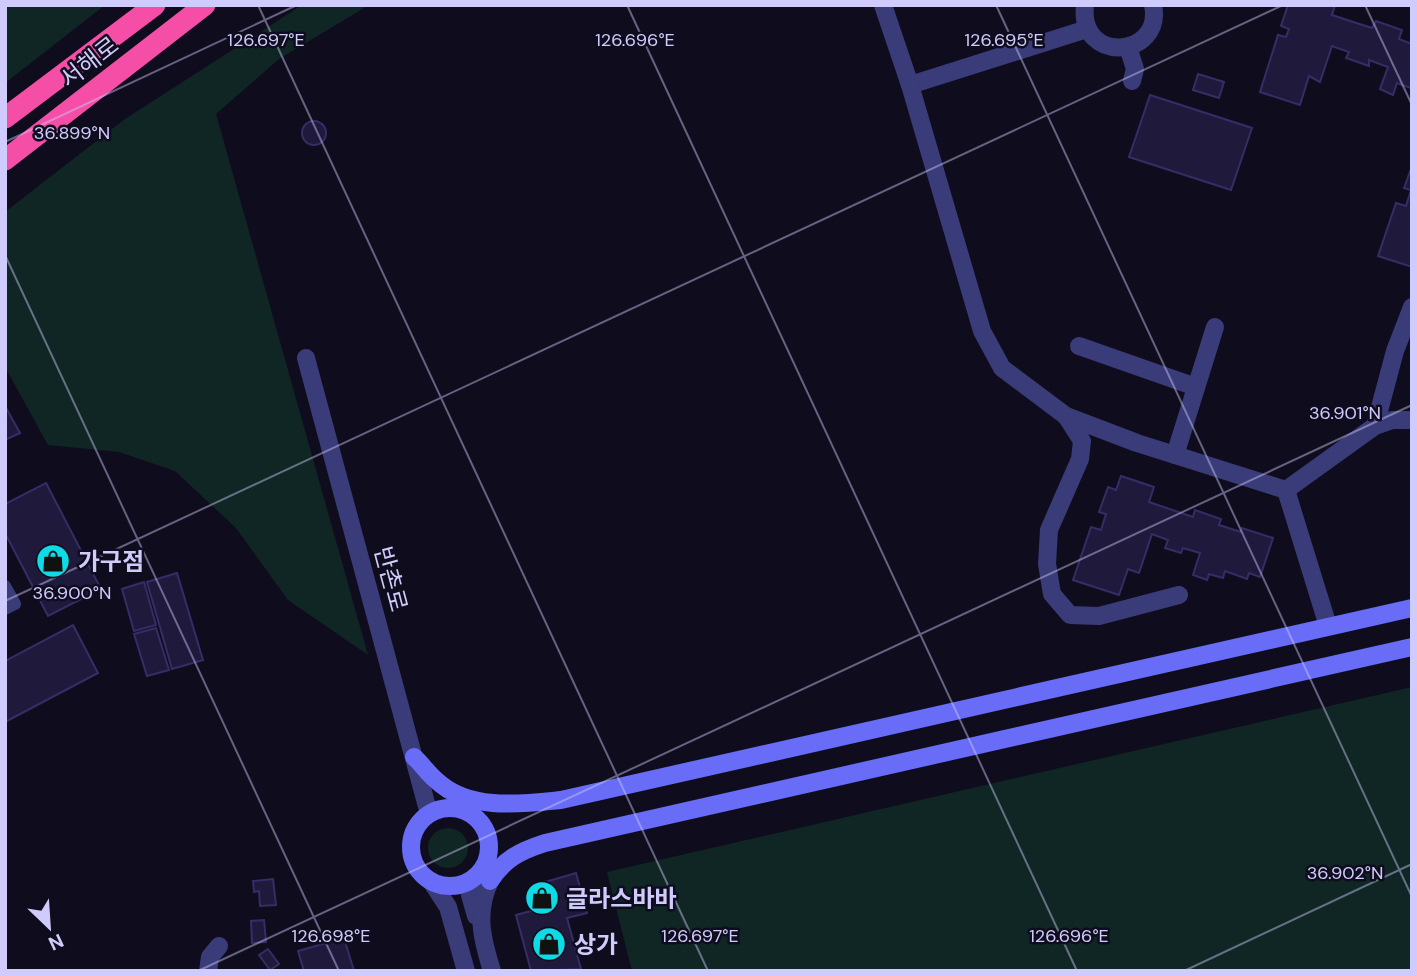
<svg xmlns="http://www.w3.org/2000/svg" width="1417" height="976" font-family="'DM Sans','Noto Sans KR',sans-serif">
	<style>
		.green { fill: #102624 }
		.building { fill: #1f1a3c; stroke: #362d67; stroke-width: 2 }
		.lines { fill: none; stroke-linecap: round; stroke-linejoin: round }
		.lane { stroke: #3a3b79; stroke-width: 12 }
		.street { stroke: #3a3b79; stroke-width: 18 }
		.secondary { stroke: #686cf6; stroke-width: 18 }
		.highway { stroke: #f54ea6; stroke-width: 21 }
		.ticks { fill: none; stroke: #cfcbfc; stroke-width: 2; stroke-opacity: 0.45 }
		.labels { text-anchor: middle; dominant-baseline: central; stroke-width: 5; stroke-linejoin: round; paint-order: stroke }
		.street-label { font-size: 24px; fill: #cfcbfc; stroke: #0f0d1d }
		.poi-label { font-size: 24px; font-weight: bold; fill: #cfcbfc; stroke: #0f0d1d; text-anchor: start }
		.ticks-label { font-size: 18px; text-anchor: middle; fill: #cfcbfc; stroke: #0f0d1d; stroke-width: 5; stroke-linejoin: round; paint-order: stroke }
	</style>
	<rect width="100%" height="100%" fill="#0f0d1d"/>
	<g class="green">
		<polygon points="5,5 105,5 5,83"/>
		<polygon points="302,5 369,5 279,59 216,114 368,655 288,600 236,528 175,471 119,452 48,445 5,367 5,212 125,119"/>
		<polygon points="1412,687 1412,971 632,971 607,872"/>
		<circle cx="448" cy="848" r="20"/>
	</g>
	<g class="building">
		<polygon points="1288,5 1335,5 1332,15 1372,28 1376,21 1402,30 1399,39 1412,44 1411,88 1397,83 1393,95 1380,89 1388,67 1369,60 1369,66 1346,58 1349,52 1332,46 1320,82 1309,76 1300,105 1260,92 1278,35 1286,37 1289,29 1281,26"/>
		<polygon points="1198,74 1224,82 1219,98 1193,90"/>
		<polygon points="1150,95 1252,128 1231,190 1129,157"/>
		<circle cx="314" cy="133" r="12"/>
		<polygon points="1412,166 1412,267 1378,256 1396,203 1406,206 1411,190 1404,188"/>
		<polygon points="5,406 20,433 5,440"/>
		<polygon points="1121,476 1154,487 1149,502 1193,517 1195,510 1221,519 1219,525 1241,532 1242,528 1273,538 1260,577 1249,573 1247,579 1225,571 1223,578 1209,574 1207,580 1193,575 1200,553 1183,548 1181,553 1165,548 1168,540 1152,534 1139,573 1128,569 1119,595 1073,580 1091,527 1101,530 1106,514 1099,512 1108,487 1116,490"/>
		<polygon points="46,483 101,589 48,616 5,533 5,504"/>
		<polygon points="177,573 203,660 172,669 147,582"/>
		<polygon points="144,582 156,625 134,631 122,589"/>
		<polygon points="73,625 98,673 5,722 5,661"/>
		<polygon points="156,628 169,670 147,676 134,634"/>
		<polygon points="576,873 587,913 567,918 581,969 531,971 516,915 542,908 535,885"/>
		<polygon points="273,879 276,905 260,906 259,891 254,892 253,881"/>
		<polygon points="264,920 266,942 252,943 251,921"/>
		<polygon points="344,938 354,971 304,971 298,951"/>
		<polygon points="268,949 279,964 270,970 259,955"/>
	</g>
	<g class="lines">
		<polyline class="lane" points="5,586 15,604 5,609"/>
		<g class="street">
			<polyline points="883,5 910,85 1087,29"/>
			<path d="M1085,5c-7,60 79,53 68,0"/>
			<polyline points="1128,47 1135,69 1132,81"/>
			<polyline points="910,85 982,331 1002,368 1066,416 1137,443 1286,490 1375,426 1392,420 1412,420"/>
			<polyline points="1079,346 1196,387"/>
			<polyline points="306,358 429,814"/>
			<polyline points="1066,416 1082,441 1080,459 1049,530 1047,564 1052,594 1070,615 1099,616 1179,595"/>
			<polyline points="1375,426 1395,351 1412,307"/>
			<polyline points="1175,455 1215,327"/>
			<polyline points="1286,490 1328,626"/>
			<polyline points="474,878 470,895 476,916"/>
			<polyline points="431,881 448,907 466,971"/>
			<path d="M490,881c-15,31 -8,58 2,90"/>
			<polyline points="208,971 210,957 219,946"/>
		</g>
		<g class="secondary">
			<path d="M414,757c8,7 14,17 23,24 32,30 84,23 124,19l851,-192"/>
			<circle cx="450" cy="847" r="39"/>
			<path d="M490,881c14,-22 30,-30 55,-38l867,-196"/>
		</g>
		<g class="highway">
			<polyline points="5,118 155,5"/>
			<polyline points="5,160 205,5"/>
		</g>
	</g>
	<path class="ticks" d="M258,5l450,966M627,5l450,966M996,5l416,892M1365,5l47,100M5,142l292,-137M5,255l334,716M5,601l1278,-596M198,971l1214,-566M1184,971l228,-107"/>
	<defs>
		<g id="shop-disc" transform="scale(1.75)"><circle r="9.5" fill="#0edbe6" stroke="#0f0d1d"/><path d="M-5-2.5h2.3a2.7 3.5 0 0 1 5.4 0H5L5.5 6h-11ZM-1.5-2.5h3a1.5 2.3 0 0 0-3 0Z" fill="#111"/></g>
	</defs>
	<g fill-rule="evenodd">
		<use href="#shop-disc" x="53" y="561"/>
		<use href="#shop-disc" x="542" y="898"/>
		<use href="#shop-disc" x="549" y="944"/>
	</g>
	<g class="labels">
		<g class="street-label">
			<text transform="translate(89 62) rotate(-38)">서해로</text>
			<text transform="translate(391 579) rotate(75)">반촌로</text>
		</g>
		<g class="poi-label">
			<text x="78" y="561">가구점</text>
			<text x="566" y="898">글라스바바</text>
			<text x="574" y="944">상가</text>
		</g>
	</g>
	<g class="ticks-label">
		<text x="266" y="46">126.697°E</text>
		<text x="635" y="46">126.696°E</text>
		<text x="1004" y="46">126.695°E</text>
		<text x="72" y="139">36.899°N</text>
		<text x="1345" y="419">36.901°N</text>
		<text x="72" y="599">36.900°N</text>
		<text x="1345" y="879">36.902°N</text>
		<text x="331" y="942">126.698°E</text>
		<text x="700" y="942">126.697°E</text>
		<text x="1069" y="942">126.696°E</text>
	</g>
	<rect width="1417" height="976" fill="none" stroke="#cfcbfc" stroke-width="14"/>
	<g transform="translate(49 927) rotate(155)" stroke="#0f0d1d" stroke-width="5" paint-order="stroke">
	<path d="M0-5L12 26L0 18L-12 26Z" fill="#cfcbfc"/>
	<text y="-10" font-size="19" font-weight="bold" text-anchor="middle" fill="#cfcbfc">N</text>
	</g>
</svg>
